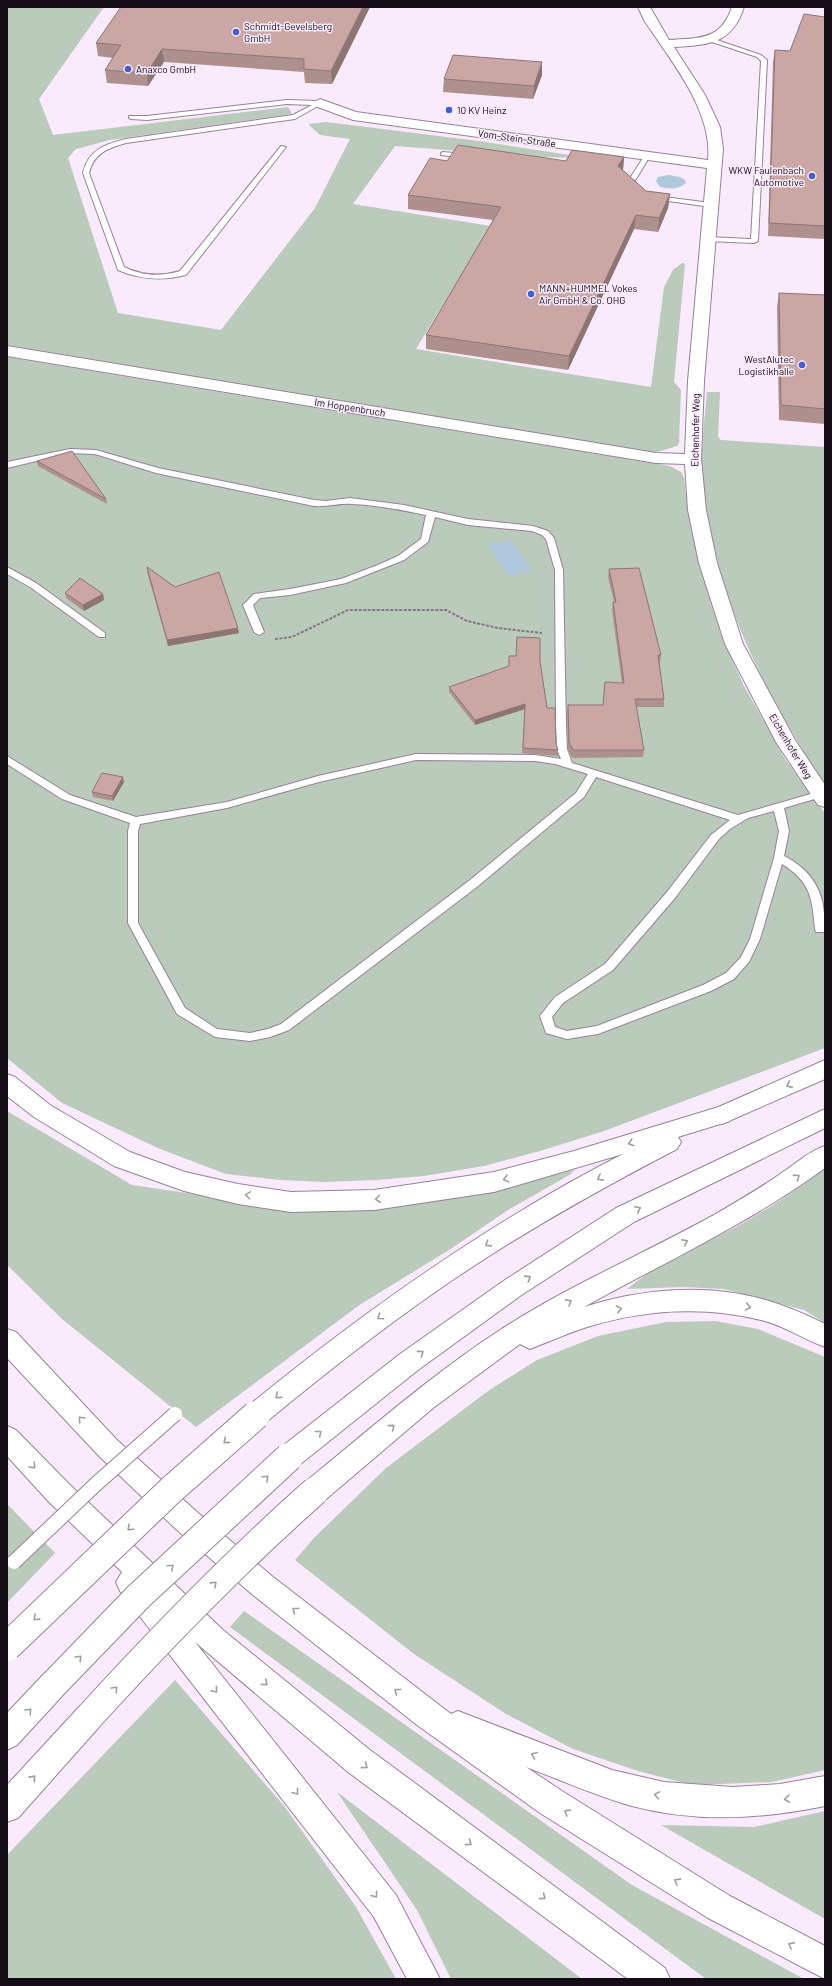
<svg xmlns="http://www.w3.org/2000/svg" width="832" height="1986" font-family="Barlow,sans-serif">
	<style>
		.green { fill: #bacabb }
		.water { fill: #b0c8de }
		.lines { fill: none; stroke-linecap: round; stroke-linejoin: round }
		.service-casing { stroke: #97819a; stroke-width: 2 }
		.minor-casing { stroke: #97819a; stroke-width: 2 }
		.primary-casing { stroke: #97819a; stroke-width: 2 }
		.motorway-casing { stroke: #97819a; stroke-width: 2 }
		.path { stroke: #827784; stroke-width: 2; stroke-dasharray: 3 1.5; stroke-linecap: butt }
		.service { fill: #fff; fill-rule: evenodd }
		.minor { fill: #fff; fill-rule: evenodd }
		.primary { fill: #fff; fill-rule: evenodd }
		.motorway { fill: #fff; fill-rule: evenodd }
		.service-bridge-casing { stroke: #97819a; stroke-width: 16; stroke-linecap: butt }
		.motorway-bridge-casing { stroke: #97819a; stroke-width: 30; stroke-linecap: butt }
		.service-bridge { stroke: #fff; stroke-width: 14 }
		.motorway-bridge { stroke: #fff; stroke-width: 28 }
		.wall { fill: #ae908e }
		.shaded-wall { fill: #8d7574 }
		.building { fill: #caa7a5; stroke: #8d7574 }
		.oneway { stroke: #a19ea2 }
		.poi-dot { fill: #445dd0; stroke: #f9ebfb; stroke-width: 1.5 }
		.labels { text-anchor: middle; dominant-baseline: central; stroke-width: 3; stroke-linejoin: round; paint-order: stroke }
		.far-poi-label { font-size: 10px; fill: #150d16; stroke: #f9ebfb; text-anchor: start }
		.far-street-label { font-size: 10px; fill: #150d16; stroke: #f9ebfb }
	</style>
	<rect width="100%" height="100%" fill="#f9ebfb"/>
	<g class="green">
		<polygon points="7,7 104,7 39,99 53,135 288,107 292,114 110,140 76,149 68,158 118,313 221,330 315,208 350,139 320,135 308,124 326,122 479,141 588,158 538,157 395,146 353,204 491,226 416,349 651,387 664,287 673,270 682,263 685,264 674,382 681,390 679,443 677,446 654,453 7,345"/>
		<polygon points="7,357 670,466 681,472 684,478 689,519 697,555 712,607 725,644 744,686 785,759 825,813 825,1048 604,1131 540,1151 484,1166 424,1176 376,1180 324,1182 280,1180 226,1174 160,1149 62,1103 7,1058"/>
		<path d="M707,392h13l-2,45 3,3 104,7v338c-63,-96 -115,-198 -123,-315 -1,-26 3,-52 5,-78z"/>
		<polygon points="7,1111 132,1185 282,1207 462,1196 574,1170 571,1174 508,1210 452,1248 358,1306 196,1427 62,1319 7,1265"/>
		<path d="M825,1168v155l-21,-13 -80,-21 -40,-2 -57,2c32,-26 72,-43 109,-62 31,-17 61,-37 89,-59z"/>
		<polygon points="715,1321 758,1329 825,1357 825,1770 772,1782 692,1785 638,1771 573,1749 506,1714 414,1654 295,1560 314,1538 386,1468 488,1391 537,1360 598,1336 666,1322"/>
		<polygon points="7,1504 55,1553 7,1603"/>
		<polygon points="244,1611 632,1885 804,1979 706,1979 230,1627"/>
		<polygon points="175,1680 285,1807 356,1907 396,1979 7,1979 7,1855"/>
		<polygon points="337,1792 582,1979 451,1979 417,1910"/>
		<polygon points="825,1811 825,1919 661,1825 754,1827"/>
	</g>
	<g class="water">
		<path d="M669,175l11,2 5,3 1,3c-8,7 -17,6 -26,4l-4,-6 2,-4z"/>
		<polygon points="511,540 532,571 509,576 488,545"/>
	</g>
	<g class="lines">
		<g class="service-casing">
			<g id="service">
				<polygon points="708,37 761,55 767,60 758,241 754,243 707,241 703,239 707,237 751,239 761,61 757,57 706,40 705,39"/>
				<path d="M287,100l33,1 3,2 -28,16 -169,24c-18,5 -32,10 -37,30l35,94c19,9 36,10 56,4l101,-125 5,1 -100,128c-24,6 -45,5 -68,-5l-35,-97c5,-23 22,-29 43,-34l167,-24 19,-10 -25,-1 -140,16 -16,-1 -2,-1v-2h18z"/>
				<polygon points="443,152 465,154 468,156 465,158 441,155 441,153"/>
				<polygon points="645,155 650,156 633,184 638,189 633,190 626,184"/>
				<polygon points="656,196 711,203 715,205 711,207 654,199 653,198"/>
				<path d="M70,449l26,1 62,18 156,32 12,1 24,-3 54,7 64,14 65,7 15,5 6,7 9,32 3,157 1,22 5,14 166,52 83,-24 4,1v4l-41,12 5,23 -5,25c24,12 38,31 40,57 1,6 2,13 0,19h-8l-1,-3c-3,-31 -4,-47 -33,-65l-22,75 -11,23 -15,17 -23,12 -113,43 -31,5 -21,-6 -6,-17 15,-19 50,-33 62,-72 44,-57 19,-15 -134,-43 -12,20 -106,89 -189,144 -19,7 -20,4 -35,-4 -38,-23 -49,-91v-92l2,-8 -68,-24 -55,-35v-8l63,39 66,22 91,-15 91,-26 98,-22 119,1 26,4 -4,-10 -1,-22 -1,-157 -9,-31 -4,-4 -10,-4 -64,-6 -33,-8 -7,25 -24,18 -58,23 -56,12 -30,3 -7,7 11,27 -5,3 -5,-3 -11,-27 11,-11 36,-5 51,-10 37,-14 20,-9 23,-17 5,-24c-24,-5 -49,-10 -74,-11 -13,-1 -25,3 -38,2l-158,-33 -61,-19 -25,-1 -63,15v-6zM416,760l119,1 20,3 33,10 -12,19 -106,87 -189,144 -13,5 -18,4 -33,-4 -32,-21 -47,-85v-92l2,-7 87,-16 92,-26zM774,811l5,20 -5,27 -24,81 -9,18 -15,16 -23,12 -106,41 -30,5 -12,-4 -3,-10 11,-14 50,-33 62,-72 44,-59 11,-10 18,-11z"/>
				<polygon points="7,567 36,583 105,633 105,637 99,637 30,587 7,574"/>
			</g>
		</g>
		<g class="minor-casing">
			<path id="minor" d="M638,7h12l19,33c31,-2 52,0 63,-33h12c-12,37 -35,38 -70,40l31,48 15,32 3,22 -19,232 -3,78 5,51 11,53 26,81 52,96 30,45v22l-7,-2 -42,-63 -51,-98 -26,-81 -11,-53 -3,-46 -29,-1 -649,-107v-10l649,107 29,1 3,-73 19,-213 -354,-48 -38,-14 -2,-3 7,-4 36,13 352,48c5,-50 -38,-100 -64,-140z"/>
		</g>
		<g class="primary-casing">
			<polygon id="primary" points="825,1060 825,1079 722,1124 714,1121 710,1115 714,1109"/>
		</g>
		<g class="motorway-casing">
			<g id="motorway">
				<path d="M7,1074l8,3 35,28 80,47 55,20 53,12 53,8 83,-2 120,-18 80,-21 148,-45 8,3 4,6 -4,6 -52,16 3,5 -4,7c-73,38 -145,78 -214,124 -69,46 -134,97 -198,150l-9,4 -9,-4 -4,-8 4,-8c117,-96 241,-184 376,-253l-129,38 -120,18 -83,2 -53,-8 -54,-13 -70,-25 -80,-49 -27,-21z"/>
				<polygon points="825,1109 825,1128 634,1222 520,1296 418,1370 298,1466 289,1469 280,1466 276,1457 280,1448 400,1354 502,1282 616,1208"/>
				<path d="M825,1146v22c-75,55 -160,94 -241,139 56,-18 120,-24 178,-8 22,6 43,15 63,25v23c-22,-8 -42,-22 -64,-27 -58,-15 -121,-10 -177,8 -18,6 -36,14 -54,21l-10,-5 -87,64 -108,92 -10,3 -10,-3 -4,-9 4,-9c64,-52 126,-107 195,-152 68,-44 143,-76 214,-115 23,-14 47,-27 69,-43 14,-9 26,-21 42,-26z"/>
				<path d="M7,1329l9,3 101,108 80,72 76,65 178,137 7,-3 154,59 52,12 69,5 47,-3 45,-8v30c-63,13 -130,17 -193,0 -36,-10 -71,-26 -106,-39l36,24 168,105 95,50v33l-117,-61 -168,-105 -123,-88 -164,-130 -76,-65 -78,-74 -92,-98z"/>
				<polygon points="7,1426 16,1430 69,1484 223,1630 370,1750 665,1968 670,1979 628,1979 348,1772 195,1642 396,1895 440,1979 407,1979 374,1917 120,1591 116,1582 122,1572 49,1502 7,1456"/>
				<polygon points="52,1672 62,1676 66,1686 62,1696 17,1745 7,1750 7,1713 42,1676"/>
				<polygon points="89,1702 99,1707 104,1717 99,1727 18,1818 7,1822 7,1785 79,1707"/>
			</g>
		</g>
		<polyline class="path" points="275,639 292,637 348,610 446,610 467,621 498,628 542,633"/>
		<use href="#service" class="service"/>
		<use href="#minor" class="minor"/>
		<use href="#primary" class="primary"/>
		<use href="#motorway" class="motorway"/>
		<g class="service-bridge-casing">
			<polyline id="service-bridge" points="14,1562 95,1485 175,1414"/>
		</g>
		<g class="motorway-bridge-casing">
			<g id="motorway-bridge">
				<polyline points="7,1647 171,1490 256,1415"/>
				<polyline points="52,1686 139,1596 289,1457"/>
				<path d="M89,1717c72,-79 146,-155 226,-226"/>
			</g>
		</g>
		<use href="#service-bridge" class="service-bridge"/>
		<use href="#motorway-bridge" class="motorway-bridge"/>
	</g>
	<g class="wall">
		<polygon points="370,7 332,84 305,83 304,72 164,62 148,86 107,83 105,70 113,58 98,56 96,43"/>
		<polygon points="825,17 825,239 768,236 773,62 775,50 790,51"/>
		<polygon points="542,62 542,75 533,99 443,92 444,79"/>
		<polygon points="624,157 623,170 646,191 670,194 668,208 658,232 634,229 568,370 426,349 426,335 493,220 408,209 408,195 447,161 566,161"/>
		<polygon points="779,293 825,295 825,424 779,420 777,307"/>
		<polygon points="37,461 106,499 107,504 38,466"/>
		<polygon points="147,567 239,633 168,646 147,572"/>
		<polygon points="609,569 661,655 660,663 659,663 664,699 664,707 636,707 644,750 643,757 573,758 571,756 568,749 567,713 568,705 603,705 622,683 612,610 613,602 614,602 608,577"/>
		<polygon points="65,593 103,594 104,600 84,611 66,598"/>
		<polygon points="509,656 540,661 547,708 556,744 558,750 558,756 522,753 525,709 475,725 449,692 449,687 509,667"/>
		<polygon points="124,782 113,801 93,797 92,792"/>
	</g>
	<g class="shaded-wall">
		<polygon points="363,7 370,7 332,84 331,71"/>
		<polygon points="162,49 164,62 148,86 147,73"/>
		<polygon points="542,62 542,75 533,99 534,86"/>
		<polygon points="624,157 623,170 618,166"/>
		<polygon points="670,194 668,208 658,232 659,218"/>
		<polygon points="636,215 634,229 568,370 569,356"/>
		<polygon points="103,594 104,600 84,611 83,605"/>
		<polygon points="238,628 239,633 168,646 167,640"/>
		<polygon points="525,704 525,709 475,725 475,720"/>
		<polygon points="123,777 124,782 113,801 112,796"/>
	</g>
	<g class="building">
		<polygon points="121,7 363,7 331,71 304,69 304,59 162,49 147,73 105,70 121,45 96,43"/>
		<polygon points="804,14 825,17 825,226 769,223 775,50 790,51"/>
		<polygon points="453,55 542,62 534,86 444,79"/>
		<polygon points="458,145 566,161 572,150 624,157 618,166 646,191 670,194 659,218 636,215 569,356 426,335 501,207 408,195 430,158 447,161"/>
		<polygon points="779,293 825,295 825,409 781,405"/>
		<polygon points="72,451 106,499 37,461"/>
		<polygon points="147,567 175,587 219,572 238,628 167,640"/>
		<polygon points="639,568 661,655 658,655 664,699 635,699 644,750 574,750 572,748 569,741 568,705 603,705 605,682 624,683 613,602 616,602 609,569"/>
		<polygon points="80,578 103,594 83,605 65,593"/>
		<polygon points="517,637 540,638 540,661 547,708 555,708 556,744 558,750 523,748 525,704 475,720 449,687 509,666 509,656 516,656"/>
		<polygon points="102,773 123,777 112,796 92,792"/>
	</g>
	<defs><path id="oneway-chevron" d="M-2-3.5L2.5 0L-2 3.5" fill="none" stroke-width="1.6" stroke-linecap="round" stroke-linejoin="round"/></defs>
	<g class="oneway">
		<use href="#oneway-chevron" transform="translate(789 1085) rotate(156)"/>
		<use href="#oneway-chevron" transform="translate(631 1143) rotate(163)"/>
		<use href="#oneway-chevron" transform="translate(797 1177) rotate(-35)"/>
		<use href="#oneway-chevron" transform="translate(600 1178) rotate(152)"/>
		<use href="#oneway-chevron" transform="translate(506 1179) rotate(165)"/>
		<use href="#oneway-chevron" transform="translate(248 1195) rotate(-171)"/>
		<use href="#oneway-chevron" transform="translate(378 1199) rotate(173)"/>
		<use href="#oneway-chevron" transform="translate(638 1209) rotate(-26)"/>
		<use href="#oneway-chevron" transform="translate(685 1242) rotate(-27)"/>
		<use href="#oneway-chevron" transform="translate(488 1244) rotate(147)"/>
		<use href="#oneway-chevron" transform="translate(528 1278) rotate(-33)"/>
		<use href="#oneway-chevron" transform="translate(569 1302) rotate(-29)"/>
		<use href="#oneway-chevron" transform="translate(748 1307) rotate(10)"/>
		<use href="#oneway-chevron" transform="translate(619 1309) rotate(-13)"/>
		<use href="#oneway-chevron" transform="translate(380 1317) rotate(145)"/>
		<use href="#oneway-chevron" transform="translate(421 1353) rotate(-36)"/>
		<use href="#oneway-chevron" transform="translate(278 1396) rotate(140)"/>
		<use href="#oneway-chevron" transform="translate(81 1419) rotate(-133)"/>
		<use href="#oneway-chevron" transform="translate(392 1427) rotate(-40)"/>
		<use href="#oneway-chevron" transform="translate(319 1433) rotate(-39)"/>
		<use href="#oneway-chevron" transform="translate(226 1441) rotate(139)"/>
		<use href="#oneway-chevron" transform="translate(33 1466) rotate(47)"/>
		<use href="#oneway-chevron" transform="translate(266 1478) rotate(-43)"/>
		<use href="#oneway-chevron" transform="translate(130 1528) rotate(137)"/>
		<use href="#oneway-chevron" transform="translate(171 1567) rotate(-43)"/>
		<use href="#oneway-chevron" transform="translate(214 1584) rotate(-44)"/>
		<use href="#oneway-chevron" transform="translate(295 1610) rotate(-142)"/>
		<use href="#oneway-chevron" transform="translate(36 1618) rotate(136)"/>
		<use href="#oneway-chevron" transform="translate(79 1658) rotate(-46)"/>
		<use href="#oneway-chevron" transform="translate(265 1683) rotate(40)"/>
		<use href="#oneway-chevron" transform="translate(115 1689) rotate(-47)"/>
		<use href="#oneway-chevron" transform="translate(215 1690) rotate(50)"/>
		<use href="#oneway-chevron" transform="translate(397 1691) rotate(-142)"/>
		<use href="#oneway-chevron" transform="translate(29 1711) rotate(-47)"/>
		<use href="#oneway-chevron" transform="translate(534 1755) rotate(-159)"/>
		<use href="#oneway-chevron" transform="translate(365 1766) rotate(36)"/>
		<use href="#oneway-chevron" transform="translate(33 1778) rotate(-48)"/>
		<use href="#oneway-chevron" transform="translate(296 1792) rotate(52)"/>
		<use href="#oneway-chevron" transform="translate(657 1795) rotate(-170)"/>
		<use href="#oneway-chevron" transform="translate(787 1799) rotate(174)"/>
		<use href="#oneway-chevron" transform="translate(567 1812) rotate(-148)"/>
		<use href="#oneway-chevron" transform="translate(469 1843) rotate(36)"/>
		<use href="#oneway-chevron" transform="translate(677 1881) rotate(-148)"/>
		<use href="#oneway-chevron" transform="translate(375 1895) rotate(52)"/>
		<use href="#oneway-chevron" transform="translate(543 1897) rotate(36)"/>
		<use href="#oneway-chevron" transform="translate(791 1945) rotate(-152)"/>
	</g>
	<g class="poi-dot">
		<circle cx="236" cy="32" r="4"/>
		<circle cx="128" cy="69" r="4"/>
		<circle cx="449" cy="110" r="4"/>
		<circle cx="812" cy="176" r="4"/>
		<circle cx="531" cy="294" r="4"/>
		<circle cx="802" cy="365" r="4"/>
	</g>
	<g class="labels">
		<g class="far-poi-label">
			<text x="244" y="26">Schmidt-Gevelsberg<tspan x="244" dy="12">GmbH</tspan></text>
			<text x="136" y="69">Anaxco GmbH</text>
			<text x="457" y="110">10 KV Heinz</text>
			<text x="804" y="170" text-anchor="end">WKW Faulenbach<tspan x="804" dy="12">Automotive</tspan></text>
			<text x="539" y="288">MANN+HUMMEL Vokes<tspan x="539" dy="12">Air GmbH &amp; Co. OHG</tspan></text>
			<text x="794" y="359" text-anchor="end">WestAlutec<tspan x="794" dy="12">Logistikhalle</tspan></text>
		</g>
		<g class="far-street-label">
			<text transform="translate(517 138) rotate(8)">Vom-Stein-Straße</text>
			<text transform="translate(350 407) rotate(9)">Im Hoppenbruch</text>
			<text transform="translate(695 430) rotate(-89)">Eichenhofer Weg</text>
			<text transform="translate(791 746) rotate(59)">Eichenhofer Weg</text>
		</g>
	</g>
	<rect width="832" height="1986" fill="none" stroke="#150d16" stroke-width="16"/>
</svg>
